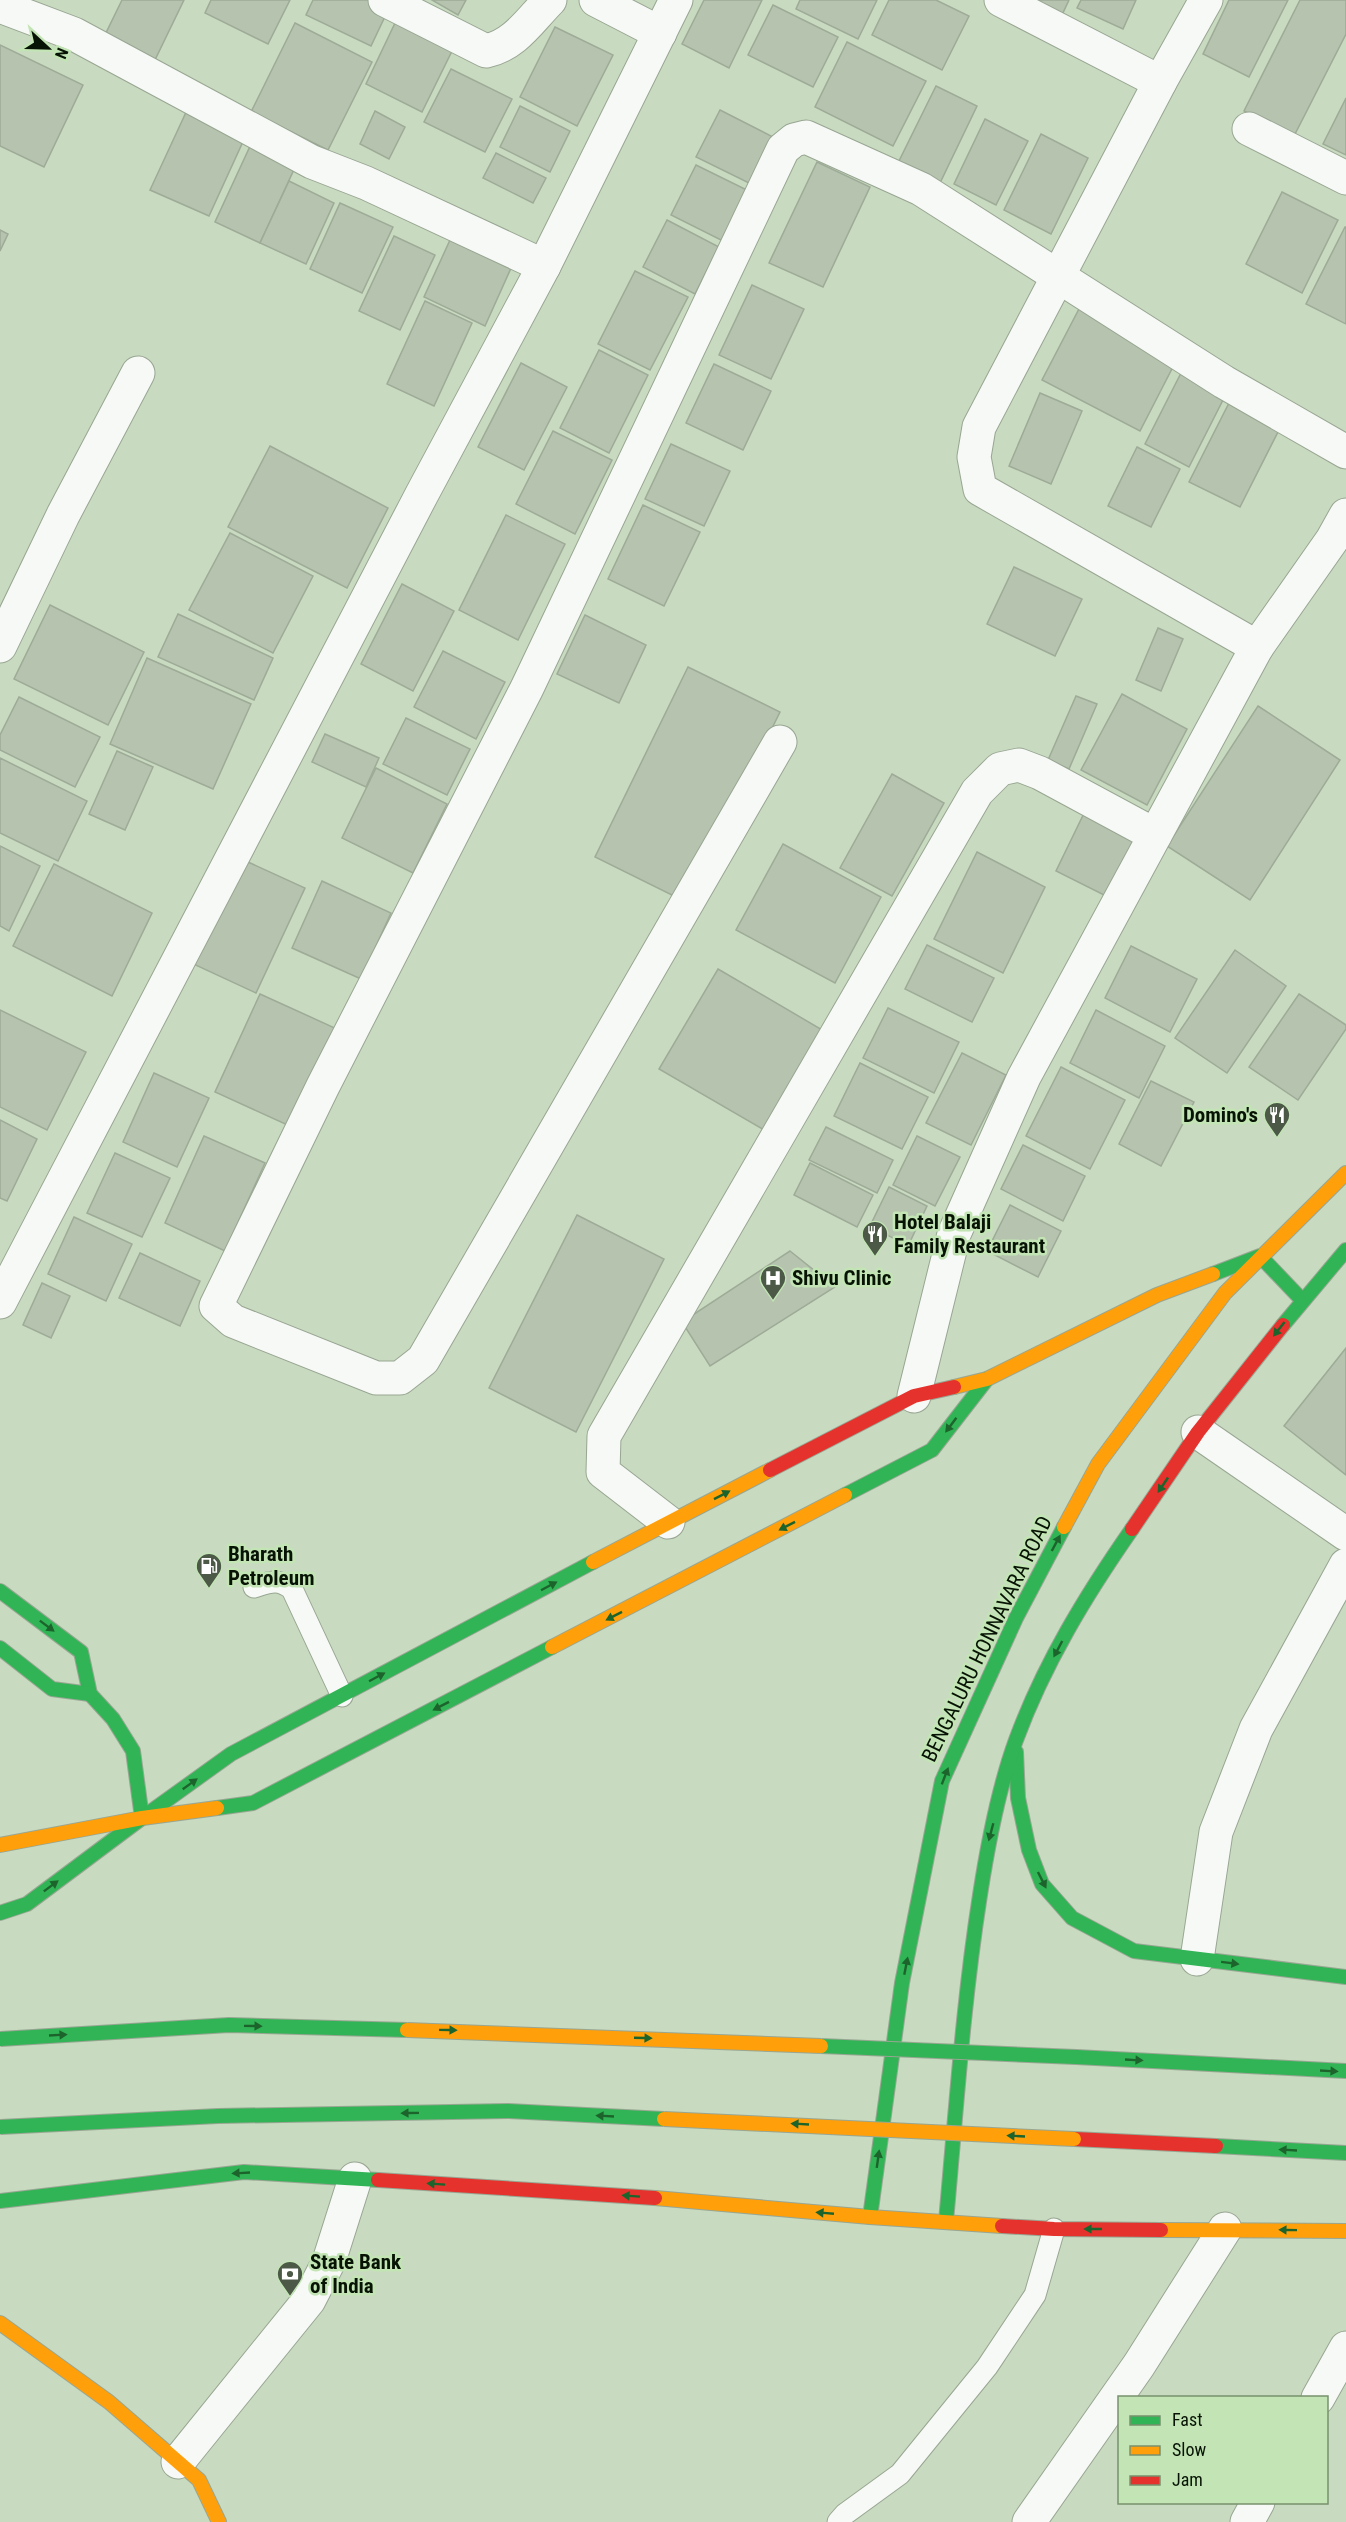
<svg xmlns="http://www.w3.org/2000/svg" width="1346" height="2522" font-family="'Roboto Condensed',sans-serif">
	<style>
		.building { fill: #b5c3af; stroke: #9dab97; stroke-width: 1.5 }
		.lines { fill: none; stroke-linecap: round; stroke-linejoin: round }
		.lane-casing { stroke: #98a692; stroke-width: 23 }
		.street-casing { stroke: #98a692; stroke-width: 35 }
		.fast-casing { stroke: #98a692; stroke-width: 16 }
		.slow-casing { stroke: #98a692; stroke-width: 16 }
		.jam-casing { stroke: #98a692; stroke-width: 16 }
		.lane { stroke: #f7f9f6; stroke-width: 21 }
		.street { stroke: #f7f9f6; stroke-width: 33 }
		.fast { stroke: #30b455; stroke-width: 14 }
		.slow { stroke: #ff9f0a; stroke-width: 14 }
		.jam { stroke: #e5322d; stroke-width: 14 }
		.fast-bridge-casing { stroke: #98a692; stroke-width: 16; stroke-linecap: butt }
		.slow-bridge-casing { stroke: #98a692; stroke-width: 16; stroke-linecap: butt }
		.fast-bridge { stroke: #30b455; stroke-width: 14 }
		.slow-bridge { stroke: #ff9f0a; stroke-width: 14 }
		.oneway { fill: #1c642c }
		.labels { text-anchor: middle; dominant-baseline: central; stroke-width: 5; stroke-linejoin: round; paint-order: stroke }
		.poi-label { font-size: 21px; font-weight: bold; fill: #071304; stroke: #c3e5b5; text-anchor: start }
		.street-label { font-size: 21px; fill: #071304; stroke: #c3e5b5 }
	</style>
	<rect width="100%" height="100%" fill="#c8dac0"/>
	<g class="building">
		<polygon points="122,0 184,0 153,64 103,39"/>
		<polygon points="211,0 290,0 268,44 205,13"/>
		<polygon points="313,0 372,0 389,8 371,46 306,15"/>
		<polygon points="432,0 466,0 458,15"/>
		<polygon points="704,0 762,0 729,68 682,44"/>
		<polygon points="800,0 877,0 858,39 796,9"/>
		<polygon points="889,0 936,0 969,16 942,70 872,35"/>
		<polygon points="1023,0 1069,0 1061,17"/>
		<polygon points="1081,0 1136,0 1123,29 1077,8"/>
		<polygon points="1229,0 1288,0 1249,77 1203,54"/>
		<polygon points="1300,0 1346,0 1346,34 1294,136 1244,111"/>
		<polygon points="773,5 838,37 813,87 748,55"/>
		<polygon points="396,21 453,49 422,112 366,84"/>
		<polygon points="295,23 372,62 328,150 251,112"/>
		<polygon points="555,27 613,55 577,126 520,97"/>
		<polygon points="847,42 926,81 893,146 815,107"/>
		<polygon points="0,45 83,85 44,167 0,146"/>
		<polygon points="451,69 512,99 485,152 424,122"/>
		<polygon points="936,86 977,106 940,183 898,163"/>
		<polygon points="1346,98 1346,155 1323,144"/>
		<polygon points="520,106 570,131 550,172 500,147"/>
		<polygon points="188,108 246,135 209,216 150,190"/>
		<polygon points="720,110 773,137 749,183 696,157"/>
		<polygon points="375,111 405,127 389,159 360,144"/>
		<polygon points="985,119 1028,141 996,205 954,184"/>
		<polygon points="1041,134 1088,158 1051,234 1004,210"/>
		<polygon points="252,142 297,163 260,243 215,222"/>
		<polygon points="496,153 546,178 533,203 483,178"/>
		<polygon points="817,162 870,187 823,287 769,263"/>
		<polygon points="696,165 751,192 725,242 671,215"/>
		<polygon points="289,181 334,203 306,264 260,243"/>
		<polygon points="1282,192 1338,220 1302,293 1246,264"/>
		<polygon points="340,203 393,227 362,293 310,269"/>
		<polygon points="667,220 719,247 695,294 643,267"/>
		<polygon points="1345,227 1346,227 1346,324 1306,304"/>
		<polygon points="455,229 516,257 485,326 424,297"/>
		<polygon points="0,230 8,234 0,251"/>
		<polygon points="394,236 435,255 400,330 359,311"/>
		<polygon points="635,271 688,297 650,370 598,344"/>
		<polygon points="752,285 804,309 771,379 719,355"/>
		<polygon points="425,301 472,323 434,406 387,384"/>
		<polygon points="1080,307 1178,357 1140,431 1042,380"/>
		<polygon points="599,350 648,375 609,453 560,428"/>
		<polygon points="521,363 567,387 524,470 478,447"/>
		<polygon points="714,364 771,391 743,450 686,423"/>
		<polygon points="1181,373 1225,396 1189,467 1145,444"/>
		<polygon points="1040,393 1082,411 1051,484 1009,466"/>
		<polygon points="1231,399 1282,424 1240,507 1189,482"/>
		<polygon points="553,431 612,460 575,534 516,504"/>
		<polygon points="671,444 730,471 704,526 645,499"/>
		<polygon points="270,446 388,508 347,588 228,527"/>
		<polygon points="1137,447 1180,469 1151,527 1108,506"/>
		<polygon points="643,505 700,532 664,606 608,579"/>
		<polygon points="506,515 565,544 518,640 459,610"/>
		<polygon points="230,533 313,576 273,653 189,610"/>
		<polygon points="1014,567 1082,599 1055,656 987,624"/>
		<polygon points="402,584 454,611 413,691 361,664"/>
		<polygon points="50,605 144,652 108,725 14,679"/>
		<polygon points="178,614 273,658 254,700 158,657"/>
		<polygon points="585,615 646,645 619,703 557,674"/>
		<polygon points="1158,628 1183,639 1161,691 1136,680"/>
		<polygon points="443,651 505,682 476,739 414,707"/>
		<polygon points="147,658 251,704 213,789 110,744"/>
		<polygon points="688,667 780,712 686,902 595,857"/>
		<polygon points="1122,694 1187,729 1147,805 1081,770"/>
		<polygon points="1076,696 1097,704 1069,769 1048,760"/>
		<polygon points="19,697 100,737 75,787 0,750 0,735"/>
		<polygon points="1258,706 1340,760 1250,900 1167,846"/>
		<polygon points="406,718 470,749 447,795 383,764"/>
		<polygon points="325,734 379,758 366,787 312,762"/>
		<polygon points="117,751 153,767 125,830 89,814"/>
		<polygon points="0,758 87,801 58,861 0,833"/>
		<polygon points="376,768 447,804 413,873 342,838"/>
		<polygon points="892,774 944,803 892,896 840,868"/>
		<polygon points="1089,803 1140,828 1106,896 1056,871"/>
		<polygon points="783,844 881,897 835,983 736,930"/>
		<polygon points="0,846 40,866 9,931 0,926"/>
		<polygon points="977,852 1045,887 1003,973 934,939"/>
		<polygon points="237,857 305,888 256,993 189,962"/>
		<polygon points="54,864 152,913 112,996 13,946"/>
		<polygon points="322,881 391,913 361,979 292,948"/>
		<polygon points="927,945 994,978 972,1022 905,989"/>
		<polygon points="1131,946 1197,979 1170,1032 1105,998"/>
		<polygon points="1235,950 1286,986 1227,1073 1175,1038"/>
		<polygon points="718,969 824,1031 766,1131 659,1069"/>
		<polygon points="260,994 337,1029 292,1127 215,1092"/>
		<polygon points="1299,994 1346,1025 1346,1029 1298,1100 1249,1067"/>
		<polygon points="888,1008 959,1042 934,1093 863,1058"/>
		<polygon points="0,1010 86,1052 47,1130 0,1107"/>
		<polygon points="1096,1010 1165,1046 1139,1098 1070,1063"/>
		<polygon points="962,1053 1006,1075 971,1145 926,1123"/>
		<polygon points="860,1063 928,1097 902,1149 834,1116"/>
		<polygon points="1061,1067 1125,1100 1090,1169 1026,1136"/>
		<polygon points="154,1073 209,1098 177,1167 123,1142"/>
		<polygon points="1151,1081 1194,1102 1161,1166 1119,1144"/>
		<polygon points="0,1120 37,1139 7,1201 0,1198"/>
		<polygon points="826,1127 893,1160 877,1193 809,1160"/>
		<polygon points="204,1136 265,1163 225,1251 165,1223"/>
		<polygon points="917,1136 960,1157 935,1206 893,1185"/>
		<polygon points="1023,1145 1085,1176 1063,1221 1001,1189"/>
		<polygon points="115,1153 170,1178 142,1237 87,1213"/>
		<polygon points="810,1163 873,1195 857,1227 794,1195"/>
		<polygon points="889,1187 927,1206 908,1246 870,1226"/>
		<polygon points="1010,1205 1061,1231 1038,1277 987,1251"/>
		<polygon points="577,1215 664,1259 576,1432 489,1388"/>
		<polygon points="74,1217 132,1244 106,1301 48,1274"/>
		<polygon points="790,1251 835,1287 710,1366 682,1322"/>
		<polygon points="140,1253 200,1281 180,1326 119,1298"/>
		<polygon points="42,1283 70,1296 51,1338 23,1325"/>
		<polygon points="1346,1348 1346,1475 1284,1426"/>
	</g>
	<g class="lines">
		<g class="lane-casing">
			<g id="lane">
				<path d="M254,1587c16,-5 24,-9 38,2l50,107"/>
				<polyline points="838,2522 845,2514 900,2474 987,2367 1035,2295 1054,2229"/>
			</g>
		</g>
		<g class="street-casing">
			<g id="street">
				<path d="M385,0l101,51c29,-6 44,-31 64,-51"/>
				<polyline points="596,0 660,33"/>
				<polyline points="1001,0 1160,82"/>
				<polyline points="1206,0 1160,82 979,427 974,457 980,489 1257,647"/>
				<polyline points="0,6 74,34 312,162 366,183 544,266"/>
				<polyline points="1249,129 1346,178"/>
				<polyline points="0,646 63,515 138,373"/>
				<polyline points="780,742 423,1360 400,1378 376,1378 233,1321 216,1306 323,1086 527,688 783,149 794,140 806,137 921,189 1224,382 1346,452"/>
				<polyline points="0,1302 422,494 544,266 676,0"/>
				<polyline points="914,1396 954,1234 1024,1077 1257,647 1332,540 1346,515"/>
				<polyline points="1198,1432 1346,1534"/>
				<polyline points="668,1522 603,1472 604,1436 977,792 1000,769 1019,765 1040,773 1155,835"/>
				<polyline points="1197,1959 1216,1832 1256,1729 1346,1565"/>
				<polyline points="1318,2398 1346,2348"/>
				<polyline points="178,2462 309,2300 329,2261 355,2179"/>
				<polyline points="1029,2522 1139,2365 1225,2229"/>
				<polyline points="1247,2522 1258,2502"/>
			</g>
		</g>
		<g class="fast-casing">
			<g id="fast">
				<polyline points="1213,1274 1260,1256 1302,1300"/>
				<polyline points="1283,1325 1346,1250"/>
				<polyline points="845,1495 932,1450 987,1379"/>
				<polyline points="0,1591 81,1652 90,1694 113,1719 133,1751 142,1818"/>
				<polyline points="0,1648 52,1689 90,1694"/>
				<polyline points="1016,1752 1018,1798 1029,1850 1042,1884 1072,1918 1134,1951 1346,1977"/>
				<polyline points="217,1808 253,1803 552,1647"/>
				<polyline points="142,1818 231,1754 593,1562"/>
				<polyline points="0,1913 27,1904 142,1818"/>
				<polyline points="1076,2057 1346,2071"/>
				<polyline points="1216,2146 1346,2153"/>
				<polyline points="0,2201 244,2172 378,2180"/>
				<polyline points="870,2217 902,1983 942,1781 1016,1618 1064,1527"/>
				<path d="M946,2221c10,-109 17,-218 34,-326 8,-52 18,-106 36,-155 28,-76 70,-145 116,-211"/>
			</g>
		</g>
		<g class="slow-casing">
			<g id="slow">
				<polyline points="954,1387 987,1379 1157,1295 1213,1274"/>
				<polyline points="1064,1527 1098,1464 1225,1293 1346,1173"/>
				<polyline points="593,1562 770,1470"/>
				<polyline points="552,1647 845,1495"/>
				<polyline points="0,1845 142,1818 217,1808"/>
				<polyline points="655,2198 870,2217 1002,2226"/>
				<polyline points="1161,2230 1346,2231"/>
				<polyline points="0,2323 109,2402 199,2480 219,2522"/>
			</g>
		</g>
		<g class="jam-casing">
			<g id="jam">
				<polyline points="770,1470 914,1396 954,1387"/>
				<polyline points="1132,1529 1198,1432 1283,1325"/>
				<polyline points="1074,2139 1216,2146"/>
				<polyline points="378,2180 655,2198"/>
				<polyline points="1002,2226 1054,2229 1161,2230"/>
			</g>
		</g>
		<use href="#lane" class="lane"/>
		<use href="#street" class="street"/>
		<use href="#fast" class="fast"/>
		<use href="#slow" class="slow"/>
		<use href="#jam" class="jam"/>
		<g class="fast-bridge-casing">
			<g id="fast-bridge">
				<polyline points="0,2039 229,2025 407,2030"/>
				<polyline points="821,2046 1076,2057"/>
				<polyline points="0,2127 218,2116 508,2111 664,2119"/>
			</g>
		</g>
		<g class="slow-bridge-casing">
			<g id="slow-bridge">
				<polyline points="407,2030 821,2046"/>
				<polyline points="664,2119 1074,2139"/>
			</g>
		</g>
		<use href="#fast-bridge" class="fast-bridge"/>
		<use href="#slow-bridge" class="slow-bridge"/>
	</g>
	<defs><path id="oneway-solid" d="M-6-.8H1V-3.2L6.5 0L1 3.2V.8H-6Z" transform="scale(1.5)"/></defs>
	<g class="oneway">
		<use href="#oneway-solid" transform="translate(1279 1329) rotate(128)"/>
		<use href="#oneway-solid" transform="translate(951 1425) rotate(127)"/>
		<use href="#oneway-solid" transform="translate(1163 1485) rotate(124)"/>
		<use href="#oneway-solid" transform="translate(722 1495) rotate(-27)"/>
		<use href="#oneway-solid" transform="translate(787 1526) rotate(153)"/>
		<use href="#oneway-solid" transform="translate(1056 1543) rotate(-62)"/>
		<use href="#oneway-solid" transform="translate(549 1586) rotate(-28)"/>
		<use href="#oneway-solid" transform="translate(614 1616) rotate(153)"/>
		<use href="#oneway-solid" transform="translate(47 1626) rotate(37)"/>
		<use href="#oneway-solid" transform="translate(1058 1649) rotate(118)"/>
		<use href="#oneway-solid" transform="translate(377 1677) rotate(-28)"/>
		<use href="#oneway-solid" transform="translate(441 1706) rotate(153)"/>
		<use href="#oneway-solid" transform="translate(945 1776) rotate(-69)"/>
		<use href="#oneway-solid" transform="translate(190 1784) rotate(-36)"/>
		<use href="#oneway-solid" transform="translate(991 1832) rotate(105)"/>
		<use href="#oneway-solid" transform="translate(1042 1880) rotate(63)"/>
		<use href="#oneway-solid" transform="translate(51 1886) rotate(-37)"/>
		<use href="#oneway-solid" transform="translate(1230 1963) rotate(7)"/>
		<use href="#oneway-solid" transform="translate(906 1966) rotate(-79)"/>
		<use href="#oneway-solid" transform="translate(253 2026) rotate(1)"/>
		<use href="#oneway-solid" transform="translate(448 2030) rotate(1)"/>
		<use href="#oneway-solid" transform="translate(58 2035) rotate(-3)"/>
		<use href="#oneway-solid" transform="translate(643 2038) rotate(2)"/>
		<use href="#oneway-solid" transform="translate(1134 2060) rotate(3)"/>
		<use href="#oneway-solid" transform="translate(1329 2071) rotate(3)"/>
		<use href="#oneway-solid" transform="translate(410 2113) rotate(179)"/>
		<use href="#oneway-solid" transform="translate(605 2116) rotate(-177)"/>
		<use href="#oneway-solid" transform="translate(800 2124) rotate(-177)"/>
		<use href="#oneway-solid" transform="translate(1016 2136) rotate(-177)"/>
		<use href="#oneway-solid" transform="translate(1288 2150) rotate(-177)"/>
		<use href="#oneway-solid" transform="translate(878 2159) rotate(-82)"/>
		<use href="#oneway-solid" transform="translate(241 2173) rotate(177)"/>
		<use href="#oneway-solid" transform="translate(436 2184) rotate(-176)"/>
		<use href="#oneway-solid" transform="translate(631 2196) rotate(-176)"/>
		<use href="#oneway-solid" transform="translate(825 2213) rotate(-175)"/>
		<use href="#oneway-solid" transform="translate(1093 2229) rotate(-180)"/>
		<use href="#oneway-solid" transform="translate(1288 2230) rotate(-179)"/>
	</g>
	<defs>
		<g id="restaurant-pin" transform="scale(1.35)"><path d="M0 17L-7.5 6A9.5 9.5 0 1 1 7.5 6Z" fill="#4b5946" stroke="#c3e5b5"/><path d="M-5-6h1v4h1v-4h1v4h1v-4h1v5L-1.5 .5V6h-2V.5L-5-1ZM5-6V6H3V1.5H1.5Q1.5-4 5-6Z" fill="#fff"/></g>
		<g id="hospital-pin" transform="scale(1.35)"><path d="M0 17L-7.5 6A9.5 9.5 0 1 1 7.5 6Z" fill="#4b5946" stroke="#c3e5b5"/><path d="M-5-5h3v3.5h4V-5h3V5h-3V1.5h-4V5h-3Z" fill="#fff"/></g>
		<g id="fuel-pin" transform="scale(1.35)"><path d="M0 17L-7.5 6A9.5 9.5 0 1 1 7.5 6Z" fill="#4b5946" stroke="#c3e5b5"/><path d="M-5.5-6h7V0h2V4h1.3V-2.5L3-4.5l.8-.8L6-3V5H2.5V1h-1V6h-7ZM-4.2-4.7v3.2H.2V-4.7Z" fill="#fff"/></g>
		<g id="bank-pin" transform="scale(1.35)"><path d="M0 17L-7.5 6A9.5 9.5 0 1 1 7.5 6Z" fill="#4b5946" stroke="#c3e5b5"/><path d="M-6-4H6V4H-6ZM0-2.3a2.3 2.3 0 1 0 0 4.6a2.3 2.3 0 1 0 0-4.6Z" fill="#fff"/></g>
	</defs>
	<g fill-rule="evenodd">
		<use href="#restaurant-pin" x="1277" y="1115"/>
		<use href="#restaurant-pin" x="875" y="1234"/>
		<use href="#hospital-pin" x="773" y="1278"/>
		<use href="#fuel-pin" x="209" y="1566"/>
		<use href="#bank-pin" x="290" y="2274"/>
	</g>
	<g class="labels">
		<g class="poi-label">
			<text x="1258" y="1115" text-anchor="end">Domino's</text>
			<text x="894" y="1222">Hotel Balaji<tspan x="894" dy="24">Family Restaurant</tspan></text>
			<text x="792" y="1278">Shivu Clinic</text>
			<text x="228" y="1554">Bharath<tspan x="228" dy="24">Petroleum</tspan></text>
			<text x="310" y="2262">State Bank<tspan x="310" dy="24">of India</tspan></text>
		</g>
		<g class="street-label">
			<text transform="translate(987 1639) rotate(-64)">BENGALURU HONNAVARA ROAD</text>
		</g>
	</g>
	<rect x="1118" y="2396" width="210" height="108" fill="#c3e5b5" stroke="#78916e" stroke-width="1.5"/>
	<rect x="1130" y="2416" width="30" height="9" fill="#30b455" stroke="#78916e" stroke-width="1.5"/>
	<text x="1172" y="2426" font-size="18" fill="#071304">Fast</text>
	<rect x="1130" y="2446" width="30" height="9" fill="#ff9f0a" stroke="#78916e" stroke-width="1.5"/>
	<text x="1172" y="2456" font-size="18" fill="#071304">Slow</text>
	<rect x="1130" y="2476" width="30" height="9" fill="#e5322d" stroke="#78916e" stroke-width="1.5"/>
	<text x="1172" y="2486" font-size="18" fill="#071304">Jam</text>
	<g transform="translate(48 48) rotate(112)" stroke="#c3e5b5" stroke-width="4.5" paint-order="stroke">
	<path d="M0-4.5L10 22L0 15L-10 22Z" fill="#071304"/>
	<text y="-9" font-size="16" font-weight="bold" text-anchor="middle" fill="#071304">N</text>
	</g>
</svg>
